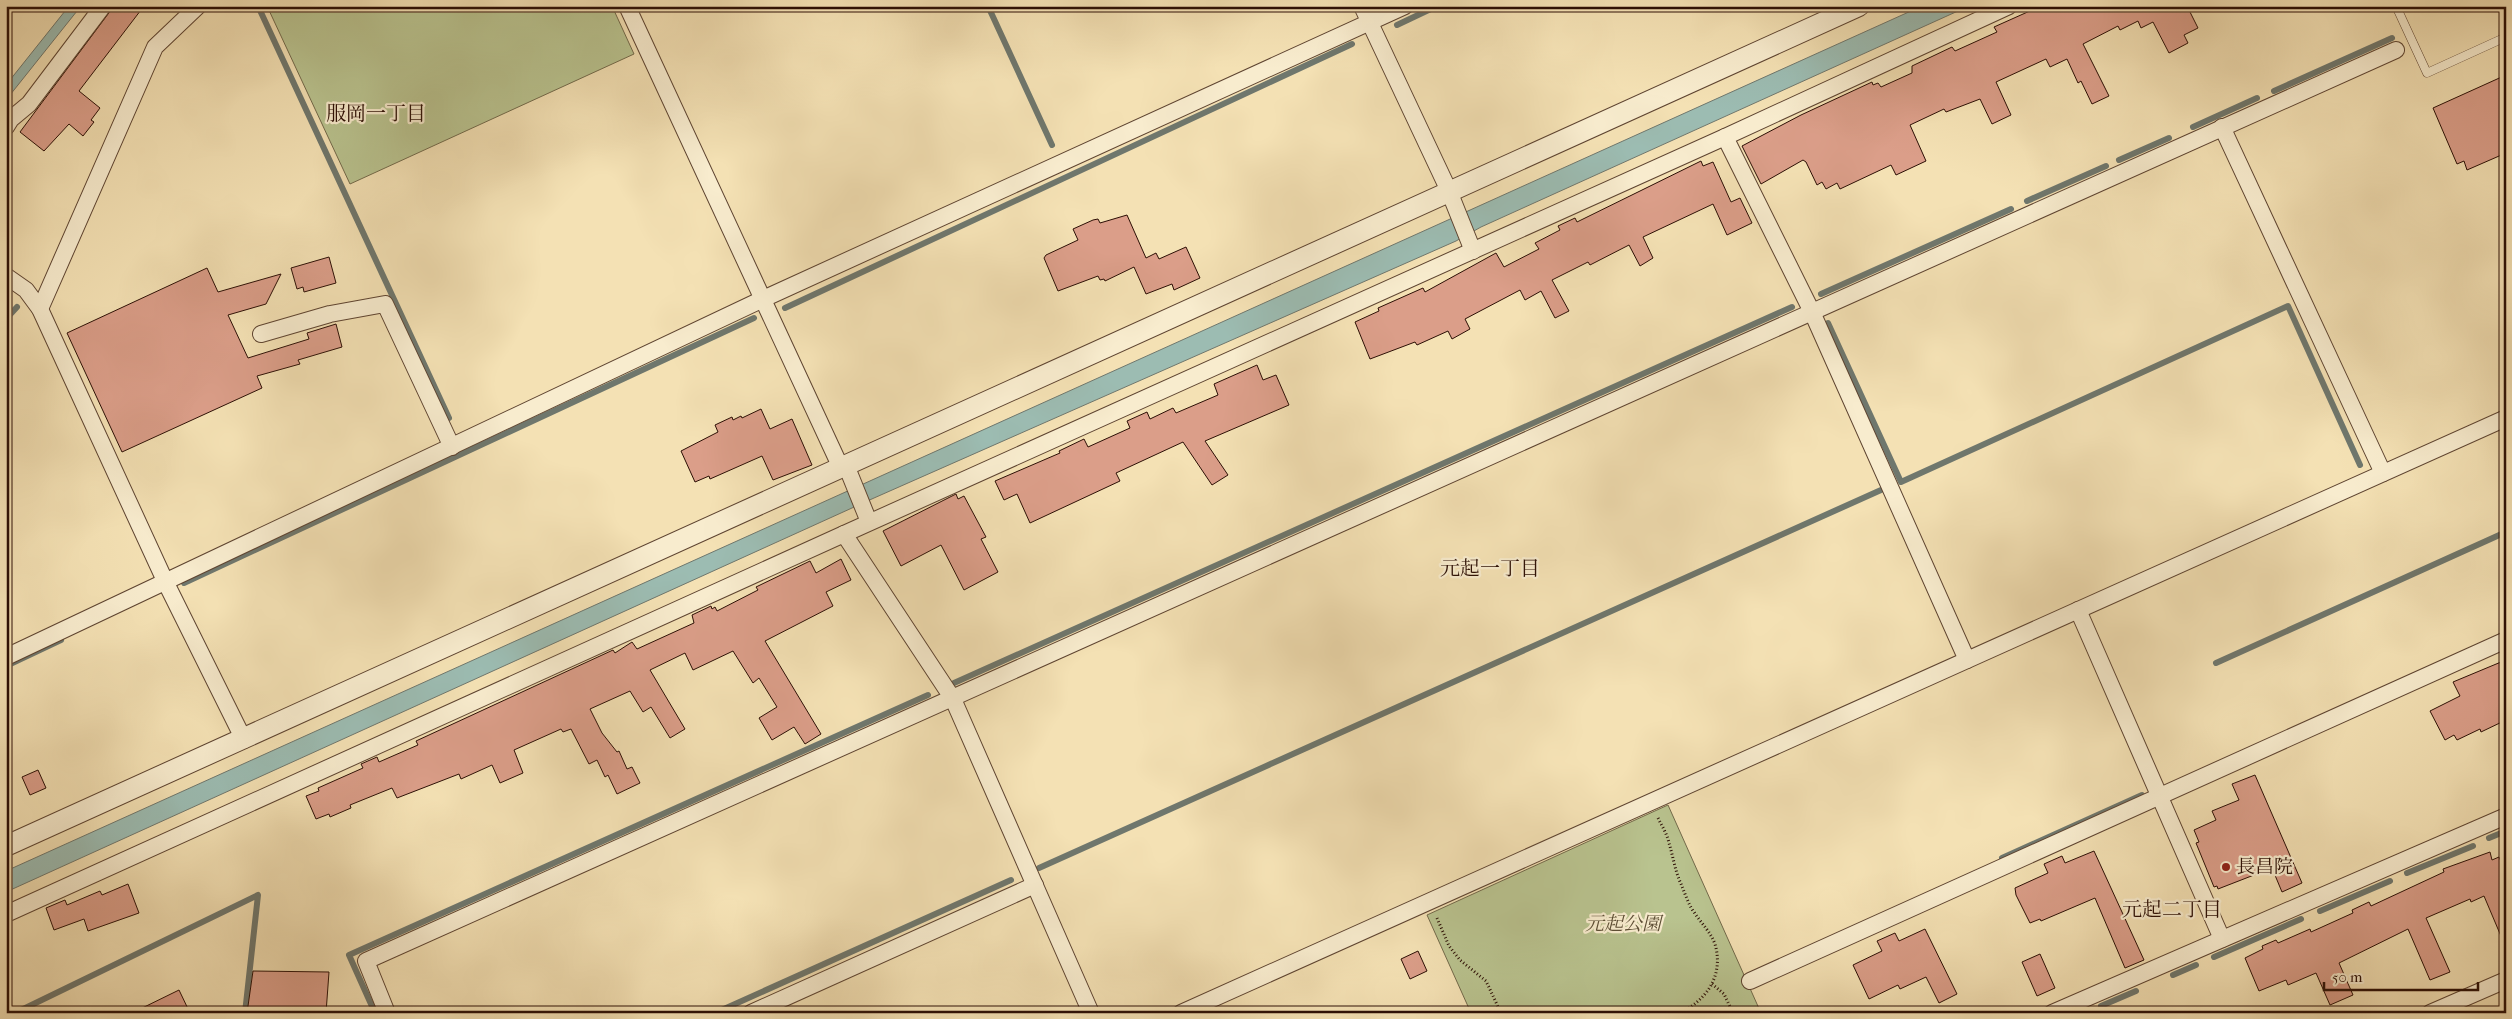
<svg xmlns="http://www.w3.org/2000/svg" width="2512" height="1019" font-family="'IM FELL French Canon','Noto Serif JP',serif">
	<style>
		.green { fill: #b9c38f; stroke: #72694a }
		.water { fill: #9cbcb2; stroke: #6f776d }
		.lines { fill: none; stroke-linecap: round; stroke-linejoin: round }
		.stream { stroke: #6f776d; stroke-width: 6 }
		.building { fill: #db9e89; stroke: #2c0f05 }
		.service-casing { stroke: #5e4431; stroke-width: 9 }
		.minor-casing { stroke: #5e4431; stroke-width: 18 }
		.tertiary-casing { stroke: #5e4431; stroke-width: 22 }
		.path { stroke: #2c0f05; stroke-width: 3; stroke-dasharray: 1 2.5; stroke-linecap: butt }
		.service { stroke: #f8ecce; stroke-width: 8 }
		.minor { stroke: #f8ecce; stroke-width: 16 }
		.tertiary { stroke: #f8ecce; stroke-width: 20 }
		.poi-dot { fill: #8f2418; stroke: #f8ecce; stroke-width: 2 }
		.labels { text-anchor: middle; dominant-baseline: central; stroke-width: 4.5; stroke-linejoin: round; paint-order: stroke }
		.poi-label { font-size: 19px; fill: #2c0f05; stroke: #f8ecce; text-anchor: start }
		.park-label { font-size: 19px; font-style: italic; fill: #5d4e35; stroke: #f8ecce }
		.neighbourhood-label { font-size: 20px; fill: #2c0f05; stroke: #f8ecce }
	</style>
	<rect width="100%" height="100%" fill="#f4e1b4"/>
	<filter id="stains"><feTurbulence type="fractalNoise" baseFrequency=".004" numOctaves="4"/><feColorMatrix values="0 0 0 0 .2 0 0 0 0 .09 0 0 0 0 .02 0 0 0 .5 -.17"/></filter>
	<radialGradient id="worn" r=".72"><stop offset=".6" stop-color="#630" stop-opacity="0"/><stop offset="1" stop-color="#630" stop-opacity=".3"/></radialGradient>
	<g class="green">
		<polygon points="267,6 612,6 634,54 350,184"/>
		<polygon points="1668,805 1761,1013 1471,1013 1427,915"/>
	</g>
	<g class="water">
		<polygon points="69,6 81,6 6,100 6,85"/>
		<polygon points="1922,6 1969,6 1481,227 1456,241 874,498 6,892 6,871"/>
	</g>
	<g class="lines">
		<g class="stream">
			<polyline points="258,6 449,418"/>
			<polyline points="988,6 1052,145"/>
			<polyline points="1397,25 1437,6"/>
			<polyline points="2274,91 2392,38"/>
			<polyline points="2193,127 2257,98"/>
			<polyline points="2119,160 2169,138"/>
			<polyline points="2027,201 2106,166"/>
			<polyline points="1821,294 2011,209"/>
			<polyline points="785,308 1352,44"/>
			<polyline points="6,319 17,307"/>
			<polyline points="1828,323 1901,482 2288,306 2360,465"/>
			<polyline points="184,583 754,318"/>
			<polyline points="2216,663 2506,532"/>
			<polyline points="6,666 61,640"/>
			<polyline points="954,683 1792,307"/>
			<polyline points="2489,838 2506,831"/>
			<polyline points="2002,858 2142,795"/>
			<polyline points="1039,868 1881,490"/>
			<polyline points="2407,873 2473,846"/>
			<polyline points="2320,911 2390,881"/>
			<polyline points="2214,957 2301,919"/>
			<polyline points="2173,975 2196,965"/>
			<polyline points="2101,1006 2136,991"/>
			<polyline points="15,1013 258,895 245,1013"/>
			<polyline points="375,1013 349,955 928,695"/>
			<polyline points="715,1013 1011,880"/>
		</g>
	</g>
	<g class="building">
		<polygon points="114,6 144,6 79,91 100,108 91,120 94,122 83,136 69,124 44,151 20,132"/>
		<polygon points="2041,6 2187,6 2198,28 2184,35 2188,43 2169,53 2153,22 2141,28 2138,21 2120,30 2118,26 2083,44 2109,96 2092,104 2081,81 2078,83 2067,59 2050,67 2046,59 1996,82 2011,115 1992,124 1980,99 1946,112 1944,109 1910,125 1926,161 1896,175 1891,165 1840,189 1837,183 1826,189 1822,182 1817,185 1806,162 1803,160 1761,184 1742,146 1801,115 1872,82 1873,85 1878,83 1881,87 1912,73 1912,66 1952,47 1955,51 1997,32 1994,27"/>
		<polygon points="2506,75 2506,153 2467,170 2464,161 2457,164 2433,108"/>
		<polygon points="1701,161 1703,166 1713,162 1731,202 1740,198 1752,223 1727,235 1713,204 1643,237 1653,258 1640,266 1629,245 1590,265 1588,262 1552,280 1569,311 1555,318 1541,291 1525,300 1520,290 1465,319 1470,329 1452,339 1448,331 1417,345 1415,342 1370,359 1355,322 1379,311 1378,308 1423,288 1425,292 1496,253 1504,267 1539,249 1535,243 1560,230 1558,226 1575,218 1577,222"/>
		<polygon points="1127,215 1146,258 1156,253 1159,259 1186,247 1200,278 1174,290 1172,284 1146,294 1134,267 1105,281 1104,279 1100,280 1098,276 1058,291 1044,258 1046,255 1078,240 1073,229 1093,220 1098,219 1100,223"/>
		<polygon points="329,257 336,283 304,292 303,287 297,289 291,268"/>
		<polygon points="207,268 218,292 281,274 266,304 228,315 248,358 309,339 307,333 336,324 342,347 298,360 300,364 257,376 262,388 122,452 67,333"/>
		<polygon points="1257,365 1263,380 1276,375 1289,405 1205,441 1228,475 1212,485 1183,442 1116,473 1120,481 1030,523 1017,494 1004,500 995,481 1060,453 1059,451 1084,439 1088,447 1130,428 1127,421 1147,412 1150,419 1173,408 1176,413 1218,395 1214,384"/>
		<polygon points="761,409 770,429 792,419 812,465 773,480 762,456 710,479 709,476 695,482 681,451 718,432 715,425 732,417 733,420 741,416 742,418"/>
		<polygon points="956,494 958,499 964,496 986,537 981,539 998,572 964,590 941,545 901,566 883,531"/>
		<polygon points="841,559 851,580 826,592 833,606 765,641 821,734 805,744 794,727 772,740 759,718 777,707 759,678 753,683 733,651 693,670 685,653 650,670 685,729 670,738 651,707 643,712 630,691 590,709 602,733 617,752 619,751 627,769 632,767 640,783 617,794 608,775 605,777 597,760 589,764 571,729 563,732 561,729 514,750 523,773 500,783 492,765 461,779 459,774 397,798 392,788 350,805 351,808 330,817 329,814 316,819 306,796 319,791 318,788 363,768 361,764 377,757 379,762 418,745 416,741 613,650 615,653 632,642 637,649 694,623 692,615 711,606 712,609 715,607 717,611 758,590 756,587 810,561 816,573"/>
		<polygon points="2501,662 2506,671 2506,720 2481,732 2480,729 2457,740 2454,735 2445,740 2430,711 2460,696 2453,682"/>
		<polygon points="38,770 46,788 30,795 22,777"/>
		<polygon points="2255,775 2302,883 2282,892 2272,868 2218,889 2217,886 2214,887 2196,843 2199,842 2194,830 2216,820 2212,811 2239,800 2232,784"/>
		<polygon points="2094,851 2144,960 2125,968 2095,898 2041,921 2040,919 2030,923 2016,895 2015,888 2048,873 2044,864 2062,856 2065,863"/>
		<polygon points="2490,852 2492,860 2499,857 2506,873 2506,948 2484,896 2471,902 2470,899 2426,918 2450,972 2430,980 2408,929 2339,963 2353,995 2330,1005 2316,973 2288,985 2286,980 2259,991 2245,958 2263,949 2262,946 2276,940 2278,943 2310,929 2311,932 2353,913 2352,910 2369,902 2371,906 2444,872 2443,869"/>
		<polygon points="128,884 139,913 88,931 84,919 54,930 46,908 65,900 67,905 100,891 102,895"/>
		<polygon points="1925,929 1957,994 1939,1003 1926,977 1900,989 1898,985 1869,999 1853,965 1882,951 1877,941 1895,933 1899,941"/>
		<polygon points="1418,951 1427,971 1410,979 1401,959"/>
		<polygon points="2040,954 2055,988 2037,996 2022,962"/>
		<polygon points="253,971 329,972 326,1013 247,1013"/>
		<polygon points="179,990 190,1013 132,1013"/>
	</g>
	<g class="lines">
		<g class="service-casing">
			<polyline id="service" points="2396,6 2427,73 2506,37"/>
		</g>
		<g class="minor-casing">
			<g id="minor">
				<polyline points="627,6 841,468"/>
				<polyline points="1362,6 1449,191 1473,251"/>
				<polyline points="6,127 11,119 29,104 103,6"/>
				<polyline points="2222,127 2383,473"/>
				<polyline points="1725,137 1812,312 1967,660"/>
				<polyline points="6,276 26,290 40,309 166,583 244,740"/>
				<polyline points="40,309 155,47 198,6"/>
				<polyline points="261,334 330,314 385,304 452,447"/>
				<polyline points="846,465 869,522"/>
				<polyline points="844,534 953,699 1091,1013"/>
				<polyline points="2078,610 2222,939"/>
				<polyline points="6,657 763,299 1405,6"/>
				<polyline points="6,914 844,534 1725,137 2009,6"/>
				<polyline points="1750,981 2506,640"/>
				<polyline points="387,1013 366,961 2396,50"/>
				<polyline points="751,1013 1035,885"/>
				<polyline points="1181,1013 2506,418"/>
				<polyline points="2052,1013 2506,816"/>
				<polyline points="2430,1013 2506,980"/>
			</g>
		</g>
		<g class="tertiary-casing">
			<polyline id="tertiary" points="6,846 1859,6"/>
		</g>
		<g class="path">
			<path d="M1658,818c4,8 9,16 11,25 4,13 6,28 12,41 4,9 7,20 13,28 7,11 16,19 21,32 9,31 -8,56 -35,69"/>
			<polyline points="1437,918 1449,946 1460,960 1486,981 1501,1013"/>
			<polyline points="1712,984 1724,994 1733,1013"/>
		</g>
		<use href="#service" class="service"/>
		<use href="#minor" class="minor"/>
		<use href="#tertiary" class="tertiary"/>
	</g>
	<circle class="poi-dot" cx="2226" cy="867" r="5"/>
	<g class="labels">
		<g class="poi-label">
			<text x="2236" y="867">長昌院</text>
		</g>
		<g class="park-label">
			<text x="1623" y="924">元起公園</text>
		</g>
		<g class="neighbourhood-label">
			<text x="376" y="113">服岡一丁目</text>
			<text x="1490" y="568">元起一丁目</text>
			<text x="2172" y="909">元起二丁目</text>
		</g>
	</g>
	<rect width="2512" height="1019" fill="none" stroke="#f4e1b4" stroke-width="25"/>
	<rect x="8" y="8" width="2497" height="1004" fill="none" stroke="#2c0f05" stroke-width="2.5"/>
	<rect x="12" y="12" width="2487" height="994" fill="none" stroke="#2c0f05"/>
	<path d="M2324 982v8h154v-8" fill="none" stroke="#2c0f05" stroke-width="2.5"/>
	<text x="2332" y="982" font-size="15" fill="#2c0f05" stroke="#f8ecce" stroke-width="4" paint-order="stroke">50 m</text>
	<rect width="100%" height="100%" filter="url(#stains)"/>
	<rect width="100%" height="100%" fill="url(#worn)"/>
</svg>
